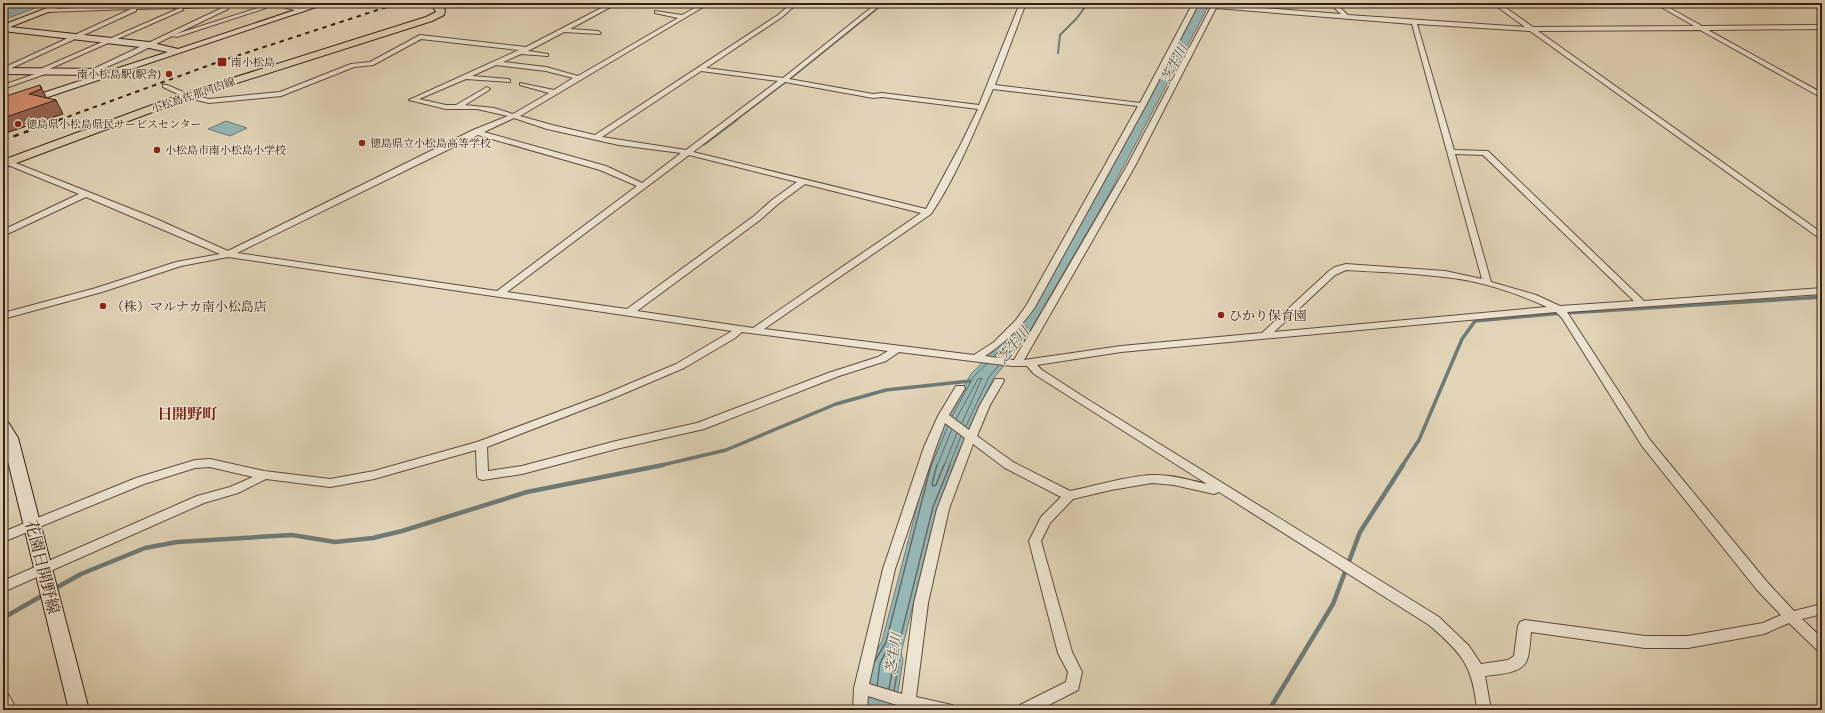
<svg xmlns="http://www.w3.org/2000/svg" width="1825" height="713" font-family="'Gentium Book Plus','Noto Serif JP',serif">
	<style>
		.water { fill: #96b7b6; stroke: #6f7a76 }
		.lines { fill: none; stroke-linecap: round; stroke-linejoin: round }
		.shore-far1 { stroke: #666b66; stroke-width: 1 }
		.shore { stroke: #666b66; stroke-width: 1.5 }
		.stream-far3 { stroke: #6f7a76; stroke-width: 2 }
		.stream-far2 { stroke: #6f7a76; stroke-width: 3 }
		.stream-far1 { stroke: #6f7a76; stroke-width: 3.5 }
		.stream { stroke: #6f7a76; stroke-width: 4.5 }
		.street-casing { stroke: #604c3e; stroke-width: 2 }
		.secondary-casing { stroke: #351f16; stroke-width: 2 }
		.primary-casing { stroke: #351f16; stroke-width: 2 }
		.street { fill: #ece3d0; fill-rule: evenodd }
		.secondary { fill: #ece3d0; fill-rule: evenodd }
		.primary { fill: #e1d4b7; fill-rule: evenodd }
		.rail-far1 { stroke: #351f16; stroke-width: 2; stroke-dasharray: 4.5 4.5; stroke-linecap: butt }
		.rail { stroke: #351f16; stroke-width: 2.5; stroke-dasharray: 5.5 5.5; stroke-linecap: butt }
		.shaded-wall { fill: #966551; stroke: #351f16 }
		.building { fill: #d79074; stroke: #351f16 }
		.poi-dot { fill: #8f2418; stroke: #ece3d0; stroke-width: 1.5 }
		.labels { text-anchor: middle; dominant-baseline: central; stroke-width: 3; stroke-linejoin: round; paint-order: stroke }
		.far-poi-label { font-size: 11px; fill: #351f16; stroke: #ece3d0; text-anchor: start }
		.far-street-label { font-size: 11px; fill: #351f16; stroke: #ece3d0 }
		.poi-label { font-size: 13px; fill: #351f16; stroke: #ece3d0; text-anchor: start }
		.water-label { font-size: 14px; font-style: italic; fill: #524d46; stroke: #ece3d0 }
		.quarter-label { font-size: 15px; font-weight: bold; fill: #7a1f14; stroke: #ece3d0 }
		.near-street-label { font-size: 16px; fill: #351f16; stroke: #ece3d0 }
	</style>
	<rect width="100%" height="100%" fill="#e1d4b7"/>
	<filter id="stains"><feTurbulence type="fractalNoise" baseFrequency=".005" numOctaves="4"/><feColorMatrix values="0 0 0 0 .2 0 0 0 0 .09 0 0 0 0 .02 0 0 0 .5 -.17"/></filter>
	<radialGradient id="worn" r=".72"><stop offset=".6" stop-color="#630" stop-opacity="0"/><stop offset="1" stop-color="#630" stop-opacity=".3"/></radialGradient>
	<g class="water">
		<polygon points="3,3 48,3 3,20"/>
		<polygon points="1199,3 1215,3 1209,5 1108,196 1024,341 993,379 958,453 937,508 901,653 903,660 895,710 866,710 871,661 882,641 929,461 950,411 971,374 1024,320 1145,106"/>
		<polygon points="226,121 247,128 230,136 208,129"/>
	</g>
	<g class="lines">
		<g class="shore-far1">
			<polyline points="994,356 1024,326 1026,326 1027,328 1005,358"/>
			<polyline points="952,416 974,376 987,364"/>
			<polyline points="956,419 978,379 982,378 962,423"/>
			<polyline points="966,426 989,377 999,365"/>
			<polyline points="931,466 948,426"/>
			<polyline points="937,466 952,429"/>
			<polyline points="944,466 957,433"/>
			<polyline points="949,466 961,436"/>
		</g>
		<g class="shore">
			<polyline points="937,465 932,484 933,486 936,485 944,465"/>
			<polyline points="875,661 886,642 931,465"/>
			<polyline points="877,686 880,663 889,646 892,645 894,660 889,689"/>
			<polyline points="894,691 899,660 897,652 933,507 950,465"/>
		</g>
		<g class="stream-far3">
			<polyline points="1058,53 1060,35 1077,18 1088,3"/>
			<polyline points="736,120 796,74 884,3"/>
		</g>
		<polyline class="stream-far2" points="704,144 737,119"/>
		<g class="stream-far1">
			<polyline points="658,466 726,450 836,404 886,390 970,381"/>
			<polyline points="1402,466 1419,440 1462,339 1475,321 1551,314 1822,297"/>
		</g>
		<g class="stream">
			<polyline points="54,589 81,574 145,548 177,542 292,535 335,542 373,538 402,531 527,492 663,465"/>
			<polyline points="3,618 45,594"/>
			<polyline points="1269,710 1333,604 1360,532 1403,465"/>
		</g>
		<g class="street-casing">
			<g id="street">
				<polygon points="221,3 281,3 305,10 302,12 275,5 182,8 183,10 47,70 49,72 48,73 3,89 3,85 38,73 38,70 180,8 136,9 136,11 3,72 3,68 131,9 48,12 46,11 46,9"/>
				<path d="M611,3h7l-48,26 28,2 3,2 -1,1 -36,-2 -36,19 20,3v2l-27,-2 -18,8 43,5 32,9 100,-58 -23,-5v-2l27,4 21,-12h7l-190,113 32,9 43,10 183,-120 14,-12h6l-16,14 -76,51 77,10 94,-75h6l-94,76 84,15 9,-1 97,12 41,-102h6l-31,82 145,18 53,-100h6l-53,102 -111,202c-14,20 -30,36 -50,49l27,4h2l113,-194 85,-161 12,-2 -1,2 118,9 -12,-11h6l13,12 177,12 -33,-24h7l34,24 161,-1 -40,-23h7l41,23 120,-1v4l-114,1 114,63v5l-122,-68 -162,1 284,202v7l-292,-209 -113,-7 37,126 34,1 156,150 178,-13v6l-255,18 83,128 117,142 27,29 28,-7v10l-20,5 20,19v14l-5,-2 -28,-27 -25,11 -76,14h-43l-114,-16c-1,9 -1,20 -4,28 -5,14 -30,14 -42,16l6,34h-14c-4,-44 -15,-57 -48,-85l-210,-133 -5,2 -40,-9 -22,-2 -41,7 -38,9 -23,24 -9,18 31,111 10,20 -4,18 -39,20h-21l2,-5 46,-23 2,-10 -10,-19 -29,-112 12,-24 20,-20 -56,-29 -32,-24 -24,65 -21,94 -12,94 36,8 2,5h-54v-4l-32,-10 -1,14h-14l1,-22 29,-119 41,-122 14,-31 18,-30h8l1,2 -16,27 20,15 11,-25 15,-26h8l1,2 -14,24 -13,31 36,26 57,29c25,-5 57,-15 82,-16 18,-1 37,5 55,9l-173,-110 -7,-8h-15l-113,-14 -13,9 -47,15 -135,53 -88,20 -94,25 -39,6 -4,-1 -2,-3 -1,-26 -102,29 -44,8 -64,-8 -28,14 -34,10 -201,89v-11l194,-85 33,-9 23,-10 -43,-10 -15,1 -51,16 -141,58v-10l133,-54 59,-18 15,-1 54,12 66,8 44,-8 103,-29 126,-47 73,-31 56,-33 -504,-74 -47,9 -79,26 -99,27v-6l93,-25 80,-26 44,-8 -134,-57 -83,39v-6l76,-36 -76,-31v-5l151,60 74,33 245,-121 35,-14 -31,-7h-31l-37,-9 110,-50 -98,-11 -48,26 -19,2 -73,29 -72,7 -25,-6 -21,-10v-2h4l21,9 21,5 71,-7 71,-28 19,-2 50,-27 106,12zM1216,8l196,16 70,255 -37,-8 -99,-7 -11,3 -6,4 -67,62 -141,13 -97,14 111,-194zM496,65l50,6 27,7 -19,12 -34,-7v2l29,8 -36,21 -19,-6 -29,-3 24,-15 1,-1 -3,-2 -31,18h-10l-27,-6 47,-20 44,3v-2l-2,-1 -36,-3zM701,71l77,10 -92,69 -84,-13zM785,82l88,16 9,-1 96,12 -17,35 -35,65 -233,-57zM993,89l145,17 -112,200 -10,14 -22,22 -20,13 -210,-26 167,-115c26,-38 43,-83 62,-125zM514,118l33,11 72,16 62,8 -39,30 -36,-17 -122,-34zM478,135l122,35 37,16 -140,105 -260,-38zM1455,154l28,1 151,146 -74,5 -24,-11 -45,-13zM689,155l108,27 -25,18 -18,16 -127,93 -120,-17zM805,184l116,29 -168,115 -116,-17 123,-91 18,-16zM1346,270c33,2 66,3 98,7 34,3 73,16 103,30l-273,25 61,-57zM1556,312l6,6 80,128 115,144 24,25 -18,8 -75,13h-43l-120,-16 -5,2 -2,4 -4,30 -6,4 -27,4 -12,-18 -30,-29 -352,-218 -45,-29 -5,-5 84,-13zM742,332l146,19 -10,6 -47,15 -134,51 -81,18 -94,25 -34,5 -1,-24 124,-48 73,-31 51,-30zM945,423l20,15 -28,71 -23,94 -12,91 -33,-10 26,-115 41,-122z"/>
				<polygon points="1817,3 1822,3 1822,6"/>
				<polygon points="226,6 228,7 228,9 176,34 261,7 266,8 177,37 172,36 128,58 92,73 89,71"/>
				<polygon points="3,692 8,694 17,710 3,710"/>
			</g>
		</g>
		<g class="secondary-casing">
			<g id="secondary">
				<polygon points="60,3 71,3 10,27 149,42 178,49 316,3 328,3 3,112 3,106 98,75 3,74 3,68 105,69 109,71 168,52 149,48 3,31 3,25"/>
				<polygon points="3,421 8,422 18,438 89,710 69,710 3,441"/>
			</g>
		</g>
		<g class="primary-casing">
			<polygon id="primary" points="431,3 440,3 445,10 444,15 432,21 190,98 3,168 3,160 182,94 426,17 436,12"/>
		</g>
		<use href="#street" class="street"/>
		<use href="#secondary" class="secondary"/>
		<use href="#primary" class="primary"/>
		<polyline class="rail-far1" points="59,120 218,62 399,3"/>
		<polyline class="rail" points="3,140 62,119"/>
	</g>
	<polygon class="shaded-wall" points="40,85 47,99 56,100 63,114 3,134 3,118 29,94"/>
	<polygon class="building" points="40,85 41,89 29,94 56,100 3,118 3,97"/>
	<g class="poi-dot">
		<rect x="217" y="57" width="10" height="10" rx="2"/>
		<circle cx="169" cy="74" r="4"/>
		<circle cx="18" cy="124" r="4"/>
		<circle cx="362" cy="143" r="4"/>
		<circle cx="157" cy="150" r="4"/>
		<circle cx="103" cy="306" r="4"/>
		<circle cx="1221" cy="315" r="4"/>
	</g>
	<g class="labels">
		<g class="far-poi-label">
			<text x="231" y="62">南小松島</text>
			<text x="161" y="74" text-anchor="end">南小松島駅(駅舎)</text>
			<text x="26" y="124">徳島県小松島県民サービスセンター</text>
			<text x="370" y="143">徳島県立小松島高等学校</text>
			<text x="165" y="150">小松島市南小松島小学校</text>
		</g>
		<g class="far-street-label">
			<text transform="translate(193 95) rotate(-19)">小松島佐那河内線</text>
		</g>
		<g class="poi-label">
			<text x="111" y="306">（株）マルナカ南小松島店</text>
			<text x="1229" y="315">ひかり保育園</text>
		</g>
		<g class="water-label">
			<text transform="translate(1174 64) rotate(-63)">芝生川</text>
			<text transform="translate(1013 345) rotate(-51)">芝生川</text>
			<text transform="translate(893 654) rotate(-81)">芝生川</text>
		</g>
		<g class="quarter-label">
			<text x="187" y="413">日開野町</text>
		</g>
		<g class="near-street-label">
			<text transform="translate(43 567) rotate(76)">花園日開野線</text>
		</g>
	</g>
	<rect width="1825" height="713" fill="none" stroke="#e1d4b7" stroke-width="16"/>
	<rect x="4" y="4" width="1817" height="705" fill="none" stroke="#351f16" stroke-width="2"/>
	<rect x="8" y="8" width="1809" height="697" fill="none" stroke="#351f16"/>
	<rect width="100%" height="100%" filter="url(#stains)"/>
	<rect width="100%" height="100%" fill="url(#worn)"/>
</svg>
